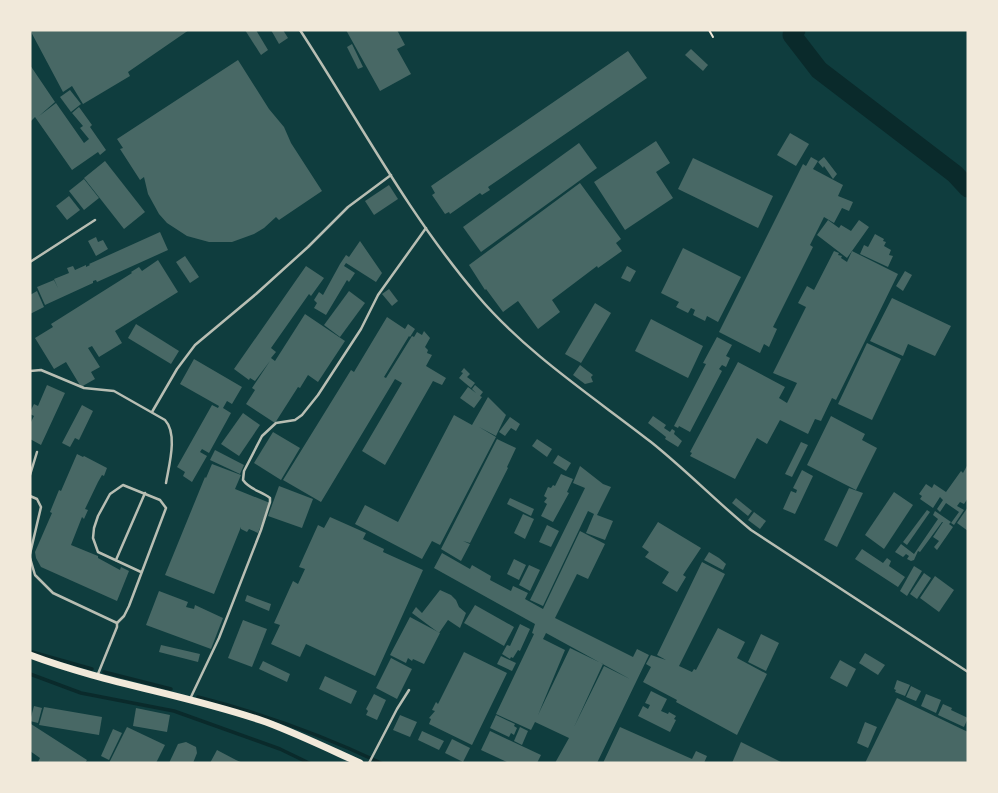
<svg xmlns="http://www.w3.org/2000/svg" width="998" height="793" font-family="Overpass,sans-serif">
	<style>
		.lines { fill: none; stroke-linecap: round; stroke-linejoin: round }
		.stream { stroke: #0a2a2b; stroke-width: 3.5 }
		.river { stroke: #0a2a2b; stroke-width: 19 }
		.building { fill: #486865; fill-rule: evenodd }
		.path { stroke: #f1e9da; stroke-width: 2 }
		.service { stroke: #b8beb3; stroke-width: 2.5 }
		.secondary { stroke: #f1e9da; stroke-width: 7 }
	</style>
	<rect width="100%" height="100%" fill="#0f3d3e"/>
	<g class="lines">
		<g class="stream">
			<polyline points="32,652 92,669"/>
			<polyline points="104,672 171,689"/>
			<polyline points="30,674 81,693 174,711 280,749 309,763"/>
			<path d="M198,697c63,16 124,38 183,66"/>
		</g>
		<polyline class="river" points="796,30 792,35 819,70 955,174 968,188"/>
	</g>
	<g class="building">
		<polygon points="30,30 189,30 128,72 130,76 83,104 72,86 63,92"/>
		<polygon points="245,30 256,30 268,50 261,55"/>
		<polygon points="271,30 283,30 288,38 279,44"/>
		<polygon points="346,30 397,30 405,45 397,49 411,74 380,91"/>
		<polygon points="352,44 363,67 358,69 347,47"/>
		<polygon points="691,49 708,65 703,71 685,55"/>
		<polygon points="628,51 647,78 488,187 490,190 482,195 480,193 450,214 449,212 445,214 432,195 435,193 431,186"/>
		<polygon points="238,60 269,109 284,127 291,143 322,191 279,220 276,217 264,228 254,234 232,242 209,242 187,236 167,223 159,214 148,194 144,177 140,180 120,149 123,148 117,139"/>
		<polygon points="30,65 55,102 39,116 56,103 84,143 89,139 80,128 83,126 72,113 79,107 92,125 90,127 106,150 100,155 98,152 72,170 35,117 30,122"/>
		<polygon points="70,90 81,104 71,112 60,97"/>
		<polygon points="790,133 809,144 796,166 777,155"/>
		<polygon points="656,141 670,163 656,172 673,198 625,230 594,182"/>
		<polygon points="579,143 597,168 481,252 463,227"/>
		<polygon points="811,157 818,161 813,169 843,185 838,196 853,202 849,211 842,208 834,223 824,217 810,245 813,247 773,327 777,329 769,347 764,344 760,353 719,332 803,164 806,166"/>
		<polygon points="824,157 837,174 833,179 824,166 823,168 818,162"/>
		<polygon points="693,158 773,196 758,228 678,189"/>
		<polygon points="105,161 145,212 124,229 84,178"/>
		<polygon points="84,179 99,198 84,210 69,191"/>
		<polygon points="580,183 621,239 616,243 622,251 598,268 597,266 552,300 560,312 538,329 518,301 503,312 486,289 485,290 469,265"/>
		<polygon points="389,185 398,199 374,215 365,201"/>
		<polygon points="69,196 80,210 67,220 56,206"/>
		<polygon points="828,220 839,228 841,225 851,231 859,220 869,227 847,258 817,235"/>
		<polygon points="160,232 168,250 97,282 96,280 93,281 93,283 45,305 37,287 54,280 58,288 54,279 69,273 67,268 73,266 75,270 86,265 86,267 90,265 89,264"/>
		<polygon points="875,234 884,239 883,241 886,242 884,246 891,250 889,255 893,256 888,267 860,254 864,245 868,247"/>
		<polygon points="96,237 98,242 103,240 108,249 96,256 88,241"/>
		<polygon points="360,241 382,273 376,282 346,263 344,266 355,273 349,282 347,280 326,315 314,308 317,303 314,300 319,292 323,295 340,264 346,255 349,257"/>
		<polygon points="683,248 741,277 718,322 707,316 705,321 693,315 695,310 691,308 688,313 676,307 679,302 661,293"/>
		<polygon points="834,251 839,253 838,255 842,256 841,258 847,262 852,251 898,274 836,400 832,398 821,421 815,419 808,434 780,420 767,444 757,438 735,479 690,456 692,453 690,452 738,362 785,387 779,398 787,403 797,383 773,373 806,307 798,303 807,286 814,290"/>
		<polygon points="185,256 199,277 190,283 176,262"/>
		<polygon points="158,260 178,292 115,331 122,343 99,357 92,346 88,348 100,367 91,372 95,379 81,387 66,362 54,369 35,338 53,327 51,324 132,273 131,272 139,267 142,271"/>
		<polygon points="306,266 324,278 311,296 309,294 271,348 276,352 271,358 275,361 305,314 345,341 318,382 308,375 300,388 298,387 275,423 246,404 255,390 252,388 270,361 255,381 250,378 249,380 234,369"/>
		<polygon points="627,266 636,271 630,282 621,278"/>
		<polygon points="905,271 912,275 903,291 896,286"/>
		<polygon points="389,289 398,301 392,306 382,294"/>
		<polygon points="37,291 44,307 30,314 30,295"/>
		<polygon points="349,291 365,303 340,337 324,325"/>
		<polygon points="892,298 951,326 935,356 908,344 903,356 870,341"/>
		<polygon points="595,303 611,313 581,363 565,354"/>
		<polygon points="387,317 405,329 408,324 415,329 410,337 409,336 384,377 386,378 412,336 414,337 417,332 422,335 424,331 430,338 425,347 428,350 427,353 432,355 426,366 446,378 442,385 433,381 385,465 362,451 402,383 395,379 321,502 283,480 351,370 354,372"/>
		<polygon points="651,319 703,346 688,378 635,351"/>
		<polygon points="136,324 179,351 171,364 128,338"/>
		<polygon points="717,337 732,345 726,356 730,358 726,367 722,365 719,369 722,371 690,432 679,426 678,428 674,426 706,364 703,363"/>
		<polygon points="867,343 901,359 872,420 838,404"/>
		<polygon points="194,359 242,387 232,404 227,401 223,408 231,413 209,453 202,449 200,452 207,456 192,482 183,476 185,472 177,467 212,405 218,408 219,406 180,384"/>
		<polygon points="580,365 593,375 591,377 593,382 585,384 573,375"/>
		<polygon points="464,368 470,374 467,377 475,383 471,388 459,378 463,373 461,372"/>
		<polygon points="47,385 65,393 41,445 30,439 30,424 34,416 30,414 30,412 34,404 38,406"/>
		<polygon points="475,385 483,392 480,396 482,397 474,408 460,398 468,387 476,393 472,389"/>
		<polygon points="488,397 506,415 496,436 479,427 496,437 440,545 432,541 422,559 355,524 365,505 398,522 454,415 472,425"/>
		<polygon points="82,405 93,411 79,440 75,438 70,447 62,443"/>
		<polygon points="243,413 260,425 239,456 221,444"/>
		<polygon points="653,416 666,425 664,428 670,432 672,429 675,431 674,434 682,441 678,447 665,439 666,437 661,433 648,423"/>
		<polygon points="831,416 865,434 862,440 877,448 856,490 807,465"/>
		<polygon points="510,417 520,424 516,431 511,428 505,436 499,432"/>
		<polygon points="273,432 300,448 281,480 254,463"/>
		<polygon points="497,439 516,448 507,467 508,468 470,543 463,541 470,544 461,561 441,549"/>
		<polygon points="537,439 552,449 547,457 532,446"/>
		<polygon points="801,442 808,445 792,477 785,474"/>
		<polygon points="215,450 244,465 240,474 210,460"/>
		<polygon points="77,454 83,457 84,456 107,468 104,476 102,475 98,482 85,509 88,510 84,519 82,517 71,545 98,556 98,558 120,570 121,567 129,571 117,601 41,567 36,558 35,552 52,513 50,512 59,490 61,491"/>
		<polygon points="558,455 571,463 566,471 553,463"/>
		<polygon points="212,464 241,475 235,489 270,503 258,533 249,529 247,532 241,529 241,527 214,594 165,575 205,477 206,478"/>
		<polygon points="968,464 968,498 964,504 960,502 957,506 964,510 954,525 951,523 959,512 946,503 940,512 937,509 943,500 940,497 933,508 920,499 922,496 919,494 926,484 932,488 934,484 946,492 961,471 963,473"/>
		<polygon points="580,466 603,484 611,487 597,515 613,521 605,540 586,533 594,514 588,511 543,606 530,600 585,488 573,483"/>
		<polygon points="802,470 813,476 795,514 783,509 791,491 796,493 797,490 793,488"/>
		<polygon points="561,474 573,479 567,492 569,493 553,522 541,516 547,504 544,502 547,498 544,496 548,487 551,488 553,485 555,486"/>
		<polygon points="279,486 313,499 302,528 268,516"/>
		<polygon points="849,488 863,493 837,547 824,540"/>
		<polygon points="894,492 913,505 884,549 865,535"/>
		<polygon points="510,498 534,509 531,516 507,504"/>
		<polygon points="736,498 752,511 748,516 732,503"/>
		<polygon points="968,507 968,531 957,523"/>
		<polygon points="927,510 930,512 907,545 903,542"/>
		<polygon points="935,511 951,522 949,524 953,527 937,550 934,547 939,541 933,537 943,522 942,522 920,552 918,551 914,560 911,561 907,559 909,556 906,554 903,557 895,552 901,544 914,554 938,519 933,515"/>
		<polygon points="754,512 766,521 760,529 748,520"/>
		<polygon points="523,514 534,519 525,539 514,533"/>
		<polygon points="330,517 366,533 363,539 384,549 383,552 423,570 375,676 306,644 300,657 271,644 280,625 274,623 293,581 298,584 305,569 299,567 318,525 324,528"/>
		<polygon points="658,522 701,548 683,575 686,577 677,592 662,583 669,572 645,557 649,552 642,547"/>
		<polygon points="547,525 559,531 551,547 539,542"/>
		<path d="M580,531l25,13 -17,35 -11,-5 -22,44 78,39 4,-8 12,6 -52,108h-42l14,-25 -34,-16 -4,8 -35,-16 38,-80 -2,-1 3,-9 -101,-56 8,-15 28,16 2,-4 19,11 -1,4 21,11 2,-5 15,7 -3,6 18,10zM546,633l84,46 -26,-13 -30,61 29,-63 -33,-16 -32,67 27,-65 -22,-11z"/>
		<polygon points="862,549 883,563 887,558 891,561 889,566 905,577 898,587 855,559"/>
		<polygon points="709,552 719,558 726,564 723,570 704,560"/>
		<polygon points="514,559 526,565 519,580 507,574"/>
		<polygon points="702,562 725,574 679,666 692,672 694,669 696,670 718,628 745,642 737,658 767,674 737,735 676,702 677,700 643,682 651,667 646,664 651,655 666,660 657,655"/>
		<polygon points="529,565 540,570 530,591 519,585"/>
		<polygon points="914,566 922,571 907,596 900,591"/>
		<polygon points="924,573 931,578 917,599 910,594"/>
		<polygon points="935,576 954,590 939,612 920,598"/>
		<polygon points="440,590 451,595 456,600 459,607 466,613 460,628 448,620 439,633 412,613 416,607 422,613"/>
		<polygon points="159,591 188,602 186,607 194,609 195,605 223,618 211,649 146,625"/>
		<polygon points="247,595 271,604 269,611 245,601"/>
		<polygon points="475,605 514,627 504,646 464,623"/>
		<polygon points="410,617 440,633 424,664 413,659 412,661 408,658 406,663 390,655"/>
		<polygon points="243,620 267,629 252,667 228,658"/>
		<polygon points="520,624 530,629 520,651 518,650 513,658 511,657 510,659 502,654 507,645 510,646"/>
		<polygon points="761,634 779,643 766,671 748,662"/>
		<polygon points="161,645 200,654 198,662 159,652"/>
		<polygon points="464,652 507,673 472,745 429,724 431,719 429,718 435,711 432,710 436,702 438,704"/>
		<polygon points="865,653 885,665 878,675 859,663"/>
		<polygon points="501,656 516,663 512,671 497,664"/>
		<polygon points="391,658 412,669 397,699 376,688"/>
		<polygon points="840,660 856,669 847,687 830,678"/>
		<polygon points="263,661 290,674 287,682 259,669"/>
		<polygon points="325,676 357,691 351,704 319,689"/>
		<polygon points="897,680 910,685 905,696 895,692 896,690 894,689"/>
		<polygon points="911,686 921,691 916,701 906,697"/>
		<polygon points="651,691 667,699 661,711 668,714 669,712 676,716 674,719 676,720 670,732 638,716 643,706 648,709 650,705 645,703"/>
		<polygon points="374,694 386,700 377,720 366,715 368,711 366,709"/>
		<polygon points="926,694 941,700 936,713 921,706"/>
		<polygon points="897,698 968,732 968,763 865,763"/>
		<polygon points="943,704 952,708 951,710 968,718 964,727 938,715"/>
		<polygon points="34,706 42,708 38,723 30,721"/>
		<polygon points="44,707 102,717 99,735 39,725"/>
		<polygon points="136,708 170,715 167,732 133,726"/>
		<polygon points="400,715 417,722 410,737 393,730"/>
		<polygon points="496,715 515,724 514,726 517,728 514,735 511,733 509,737 490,728"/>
		<polygon points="865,722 877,727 868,748 857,743"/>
		<polygon points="31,724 87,760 85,763 38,762 40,758 30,751"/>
		<polygon points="127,727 165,745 156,763 109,763"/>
		<polygon points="520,727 528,731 522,745 514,741"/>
		<polygon points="620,727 692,759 696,751 707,756 704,763 603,763"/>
		<polygon points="113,729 122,733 109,760 101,756"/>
		<polygon points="422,731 444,741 439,750 418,740"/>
		<polygon points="490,731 541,755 537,763 509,763 481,750"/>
		<polygon points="452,739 470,748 463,762 445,753"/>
		<polygon points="186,742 196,747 197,753 193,763 169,763 178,744"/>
		<polygon points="741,742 783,763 732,763"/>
		<polygon points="217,750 236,760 243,763 210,763"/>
	</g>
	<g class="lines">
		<polyline class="path" points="709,30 713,37"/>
		<g class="service">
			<path d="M300,30c58,89 108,184 177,265 49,58 115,101 174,147 35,28 66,60 100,88l217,142"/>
			<polyline points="30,262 95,220"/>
			<path d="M30,371l11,-1 43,18 30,3 51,29c13,14 4,45 1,63"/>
			<polyline points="152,412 177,369 195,345 256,294 308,247 348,207 391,175"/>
			<polyline points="30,475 37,452"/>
			<polyline points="30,496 37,499 41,507 30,554"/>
			<polyline points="30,558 35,575 53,593 117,623 117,627 98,674"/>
			<polyline points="116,560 145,493"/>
			<polyline points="117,623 124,616 129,606 166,508 160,500 123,485 110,494 98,516 94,528 93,538 98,552 141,572"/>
			<path d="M190,699l29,-61 42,-108 9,-28v-4c-9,-7 -20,-8 -27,-18l1,-9 18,-35 14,-13 19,-3 7,-5 16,-20 43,-66 17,-34 48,-67"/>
			<polyline points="369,763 397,709 409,690"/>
		</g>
		<path class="secondary" d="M30,655c77,29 159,40 236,67 32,12 63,27 94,41"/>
	</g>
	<rect width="998" height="793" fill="none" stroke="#f1e9da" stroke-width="63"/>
</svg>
